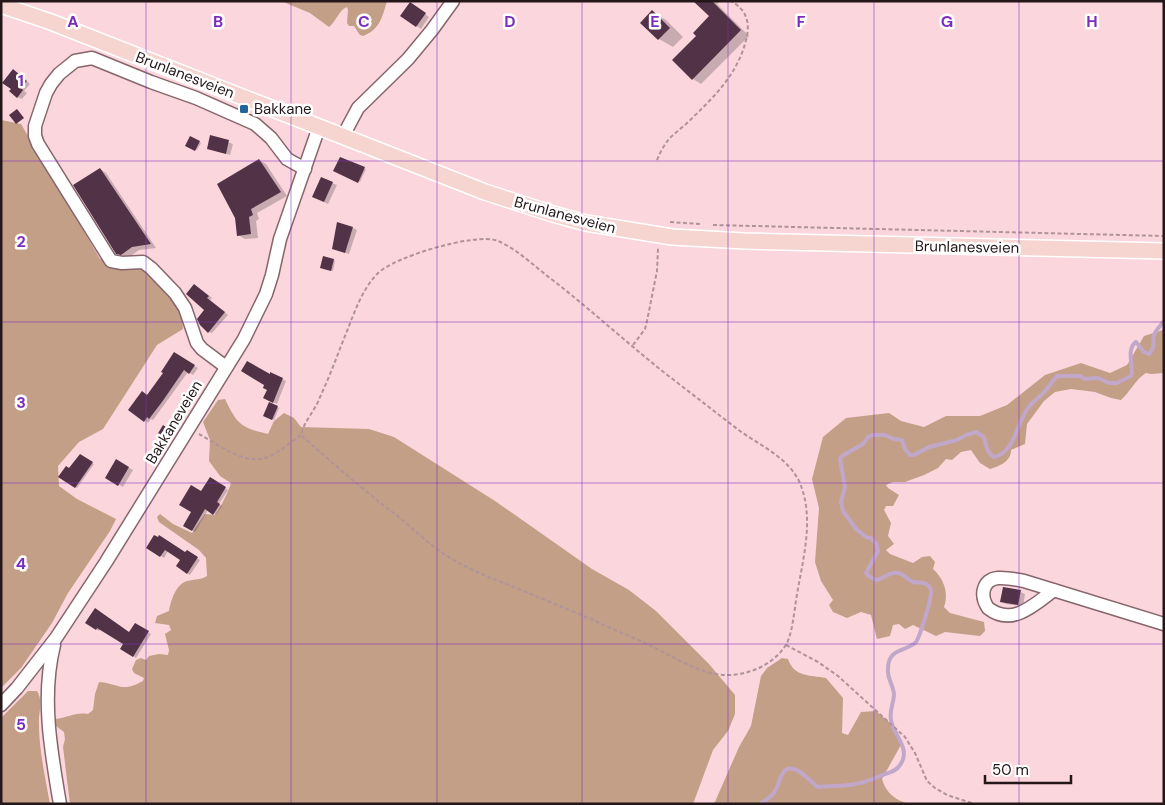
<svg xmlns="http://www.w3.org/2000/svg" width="1165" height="805" font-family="'DM Sans',sans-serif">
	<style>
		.forest { fill: #c49f87 }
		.shadow { fill: #0003 }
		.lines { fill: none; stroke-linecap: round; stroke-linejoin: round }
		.stream { stroke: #c1a7c9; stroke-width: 4 }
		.building { fill: #523246 }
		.minor-casing { stroke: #86666c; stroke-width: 15 }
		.major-casing { stroke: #fff; stroke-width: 18 }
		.path { stroke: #af9398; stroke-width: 2; stroke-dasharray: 4 2.5; stroke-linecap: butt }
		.minor { stroke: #fff; stroke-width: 12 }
		.major { stroke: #f6d4cf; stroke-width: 15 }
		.grid { fill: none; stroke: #7b2cbf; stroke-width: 1; stroke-opacity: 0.55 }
		.poi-dot { fill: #24669b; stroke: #fff; stroke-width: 2 }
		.labels { text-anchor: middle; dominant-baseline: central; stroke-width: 5; stroke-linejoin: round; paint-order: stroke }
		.street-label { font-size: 15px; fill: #24171a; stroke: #fff }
		.poi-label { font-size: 15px; fill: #24171a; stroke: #fff; text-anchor: start }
		.grid-label { font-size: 16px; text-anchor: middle; font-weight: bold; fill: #7b2cbf; stroke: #fff; stroke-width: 5; stroke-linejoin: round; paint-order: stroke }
	</style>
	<rect width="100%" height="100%" fill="#fbd6dc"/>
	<g class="forest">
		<path d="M281,1h106c-5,17 -7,28 -24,35l-3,-1 -6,-9h-5l-2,-3 1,-13 -1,-3c-9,4 -11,15 -18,20l-19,-14z"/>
		<polygon points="1,120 21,124 100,259 136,262 163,272 181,310 183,329 157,345 103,429 79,442 58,466 59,486 77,499 116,519 110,531 68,593 52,623 21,668 1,688"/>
		<path d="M1163,330l1,43 -13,1 -5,-1c-11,7 -16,19 -25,27l-10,-2 -16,-6 -24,-3 -16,3 -11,9 -17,23 -2,20 -14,6c0,12 -12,16 -21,19l-10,-6 -9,-13 -10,2 -9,8 -6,-1 -8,9 -14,7 -19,7h-12l-7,3 2,3 11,7 -6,11h-7l-2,4 7,13 -3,13 6,8 -8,6 4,4 23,9 9,-6 8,-1 5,6 -2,7c11,10 16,24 11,38l6,6 34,9 1,9 -5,5 -35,-4 -9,4 -23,-11 -8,4 -6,-5 -6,1 -3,11 -13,3 -6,-24 -10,-3 -14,6 -14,-6 -4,-7 4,-5 -12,-19 -6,-19 4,-54 -7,-29 11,-42 23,-19 43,-5 12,8 23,6 22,-11h34l27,-11 38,-30 36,-12 29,10 17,-8 17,-29z"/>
		<path d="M225,399c12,25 16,29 43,35l6,-13 10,-8 10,5 7,9 68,2 25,8 101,64 97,68 37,21 27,21 53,53 26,31v19l-7,17 -15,19 -20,54h-623l-7,-57 2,-8 -1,-7 -8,-6 -1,-7c13,-1 19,-7 33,-5l5,-4 2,-16 4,-12c22,2 22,11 44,-1l1,-3 -10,-5 -2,-4 4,-9 5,-2 5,2 3,-4 10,-2 9,1 1,-5 -4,-16 6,-4 -2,-5 -14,-2 2,-7 12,-5c2,-11 7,-27 18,-30 8,-2 14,-1 20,-5l-1,-18 -7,-8 -40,-28 -2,-5 3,-3 13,10 19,9 13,-19 10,1c4,-4 15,-27 16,-32l-11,-7 -11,-15 1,-21 -7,-18 15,-22z"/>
		<path d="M782,658l6,1c6,18 22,16 38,19l17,20 -1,35 6,2 13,-23 15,-1 20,17 6,15 -20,36c4,14 13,21 27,25h-195l25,-57 12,-21 10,-50 6,-8z"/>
		<path d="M28,691h9c5,7 3,18 2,26 -1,29 6,59 11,87h-49v-86z"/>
	</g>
	<g class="shadow">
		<polygon points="695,1 720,1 717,4 749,36 701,84 693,79 673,60 697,36 710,16"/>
		<polygon points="414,6 429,17 421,29 402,16"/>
		<polygon points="652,12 666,20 683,37 673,47 659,39 642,23"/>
		<polygon points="17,73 30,84 24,91 27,93 22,99 17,97"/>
		<polygon points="211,136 233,144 230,155 208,148"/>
		<polygon points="190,138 201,143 197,150 187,146"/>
		<polygon points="340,159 366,169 360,182 335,171"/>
		<polygon points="259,160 266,164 287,196 257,213 259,219 256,221 258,238 245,239 238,235"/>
		<polygon points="100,169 106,173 156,248 139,250 128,258 117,253"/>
		<polygon points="332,183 337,185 328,204 318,199"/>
		<polygon points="353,228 357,230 349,254 333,248"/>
		<polygon points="334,260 335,261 333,271 323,269"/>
		<polygon points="198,287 212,298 210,300 228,315 212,333 209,332 206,310"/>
		<polygon points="174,354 198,368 193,375 188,372 153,420 151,419 148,423 145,420 148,396 165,373"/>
		<polygon points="271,374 286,381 277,404 265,398 268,390"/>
		<polygon points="269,404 279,408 274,420 264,416"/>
		<polygon points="164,427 174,434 168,441 158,434"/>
		<polygon points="81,456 94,464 77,488 60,476 70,470"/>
		<polygon points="117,461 133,470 123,487 107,478"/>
		<polygon points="211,478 228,490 219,504 222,506 216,515 208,510 195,532 184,525"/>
		<polygon points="155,536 185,554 187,551 200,560 190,575 177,566 182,559 168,551 164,558 148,547"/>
		<polygon points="1020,592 1025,594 1023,606 1006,604 1002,602"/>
		<polygon points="87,623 130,633 135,625 151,634 136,658 122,649 125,644 101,628 99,631"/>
	</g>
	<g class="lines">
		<path class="stream" d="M760,804c4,-3 10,-6 13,-10 8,-8 6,-35 27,-22 6,4 11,10 18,15 12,-2 25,0 37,-3 10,-1 17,-5 25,-8 7,-3 16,-4 20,-11 12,-16 -7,-30 -9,-45 -2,-10 3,-17 3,-26 -1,-9 -7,-16 -6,-25 0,-22 19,-17 28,-27 4,-6 16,-44 15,-51 0,-3 -3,-7 -7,-8 -3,-1 -7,0 -11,-1 -7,-3 -11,-11 -20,-9 -6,1 -10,6 -17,7l-6,-3 -4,-4 12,-22 -1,-6 -6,-7 -5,-1 -10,-8 -13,-18 -2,-9 4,-15 -5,-28 2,-3 21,-12 5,-7 4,-2h13l9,4 8,1 3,9 5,6h4l15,-8 28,-7 9,-5 10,-3 8,5c2,8 3,16 10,20 21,-4 23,-35 34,-49 5,-7 12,-11 17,-17 5,-5 7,-10 12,-15h23l5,3 13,-1 11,5h8l14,-7 1,-3c0,-10 -5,-25 4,-31l8,10 5,2c7,-7 3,-11 5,-19 2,-5 7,-10 10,-14"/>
	</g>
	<g class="building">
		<polygon points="693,1 712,1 741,30 692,80 672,60 696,36 693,33 709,16"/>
		<polygon points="410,2 426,13 416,27 400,16"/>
		<polygon points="652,10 670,28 658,40 640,23"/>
		<polygon points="13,69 27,81 21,88 23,90 17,98 9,91 11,89 2,83"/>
		<polygon points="17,109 24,118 16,124 9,115"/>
		<polygon points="210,135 229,140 226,154 207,149"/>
		<polygon points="190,136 200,141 195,151 185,146"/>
		<polygon points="340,157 365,167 358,183 333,171"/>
		<polygon points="259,159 281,192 251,209 253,215 249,217 251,234 237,236 235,218 217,184"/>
		<polygon points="100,168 151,244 132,247 121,255 116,254 73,185"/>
		<polygon points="321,177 333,182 324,202 312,197"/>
		<polygon points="337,222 353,227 345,253 332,249"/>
		<polygon points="323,256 334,259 331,271 320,268"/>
		<polygon points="194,284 209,296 207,298 225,312 208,333 200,325 197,319 204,310 186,294"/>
		<polygon points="174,352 195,365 189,374 184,370 162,402 149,419 147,417 144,422 128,410 142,391 147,395 163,373 161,372"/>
		<polygon points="247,361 270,374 270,372 283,378 273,403 263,398 267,390 263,388 264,385 241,371"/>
		<polygon points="269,402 278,406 272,420 263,416"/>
		<polygon points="163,425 173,432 166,441 157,435"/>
		<polygon points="80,454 93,462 75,488 58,477 66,466 69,468"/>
		<polygon points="116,459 129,467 118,486 105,478"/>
		<polygon points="210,477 226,487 217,502 220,504 213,515 205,509 192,531 183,526 191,512 179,505 191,485 201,491"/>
		<polygon points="154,535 158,537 159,535 185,552 187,550 198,557 187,574 176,566 180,560 165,550 160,557 146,548"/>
		<polygon points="1003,587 1021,590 1018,605 1000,602"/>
		<polygon points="95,608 129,632 135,623 149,631 133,657 120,649 123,644 97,628 96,630 85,623"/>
	</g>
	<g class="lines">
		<g class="minor-casing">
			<g id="minor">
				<polyline points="343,136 358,108 408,59 432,30 453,1"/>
				<polyline points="226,367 202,349 197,343 185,308 175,293 151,268 143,262 122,263 111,261 38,144 35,136 35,126 46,93 51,84 59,74 75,61 92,58 151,82 196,98 255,124 271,138 287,159 305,169"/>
				<path d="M1054,590c-20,15 -42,37 -66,18 -4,-6 -6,-12 -4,-19 5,-17 27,-10 40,-8l140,43"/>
				<path d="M54,645c-13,52 -3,107 6,159"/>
				<polyline points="1,705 17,688 56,638 106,562 244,339 266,294 272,275 280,239 319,127"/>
			</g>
		</g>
		<g class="major-casing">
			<polyline id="major" points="1,5 51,22 485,192 553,214 586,223 672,237 745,241 1164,251"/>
		</g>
		<g class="path">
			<path d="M657,160c3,-7 7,-15 12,-21 5,-5 11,-10 17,-15 27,-26 53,-50 61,-88 3,-16 -2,-27 -16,-35"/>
			<polyline points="670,222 700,224"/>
			<polyline points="713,225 1164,236"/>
			<polyline points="633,345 645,329 647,321 657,271 658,248"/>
			<path d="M199,434c20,11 46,32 69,23 12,-5 23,-15 33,-22 3,-14 14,-24 19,-38 10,-21 18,-44 27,-66 8,-20 15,-41 30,-57 16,-17 99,-42 121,-33 19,8 36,25 52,37 40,31 77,65 116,96 25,19 49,38 74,57 21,15 47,26 59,50 18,40 1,86 -4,127 -2,12 -3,24 -8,35 -12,21 -37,32 -60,32 -28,0 -55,-20 -80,-31 -17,-8 -35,-15 -52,-23 -29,-13 -58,-24 -86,-36 -23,-9 -44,-17 -65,-31 -15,-10 -30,-24 -44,-36 -34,-26 -67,-54 -99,-83"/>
			<polyline points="786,645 818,662 838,676 905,737 915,753 927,781 935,788 947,795 975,804"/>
		</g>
		<use href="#minor" class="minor"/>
		<use href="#major" class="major"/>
	</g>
	<path class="grid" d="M146,1v803M291,1v803M437,1v803M582,1v803M728,1v803M874,1v803M1019,1v803M1,161h1163M1,322h1163M1,483h1163M1,644h1163"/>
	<rect class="poi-dot" x="239" y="104" width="10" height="10" rx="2.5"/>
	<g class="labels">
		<g class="street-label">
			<text transform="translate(185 75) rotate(21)">Brunlanesveien</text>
			<text transform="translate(565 215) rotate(15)">Brunlanesveien</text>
			<text transform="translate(967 247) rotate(1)">Brunlanesveien</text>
			<text transform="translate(174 422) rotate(-59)">Bakkaneveien</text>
		</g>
		<g class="poi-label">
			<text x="254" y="109">Bakkane</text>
		</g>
	</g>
	<g class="grid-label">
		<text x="73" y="27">A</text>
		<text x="218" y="27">B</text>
		<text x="364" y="27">C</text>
		<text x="510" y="27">D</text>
		<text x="655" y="27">E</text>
		<text x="801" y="27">F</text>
		<text x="947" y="27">G</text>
		<text x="1092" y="27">H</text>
		<text x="21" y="86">1</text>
		<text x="21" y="247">2</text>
		<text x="21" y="408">3</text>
		<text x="21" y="569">4</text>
		<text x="21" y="730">5</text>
	</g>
	<rect width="1165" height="805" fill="none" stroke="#24171a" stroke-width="5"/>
	<path d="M985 775v8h86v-8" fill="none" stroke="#24171a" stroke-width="2.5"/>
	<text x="992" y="775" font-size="15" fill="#24171a" stroke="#ffffff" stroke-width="4" paint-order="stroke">50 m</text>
</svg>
